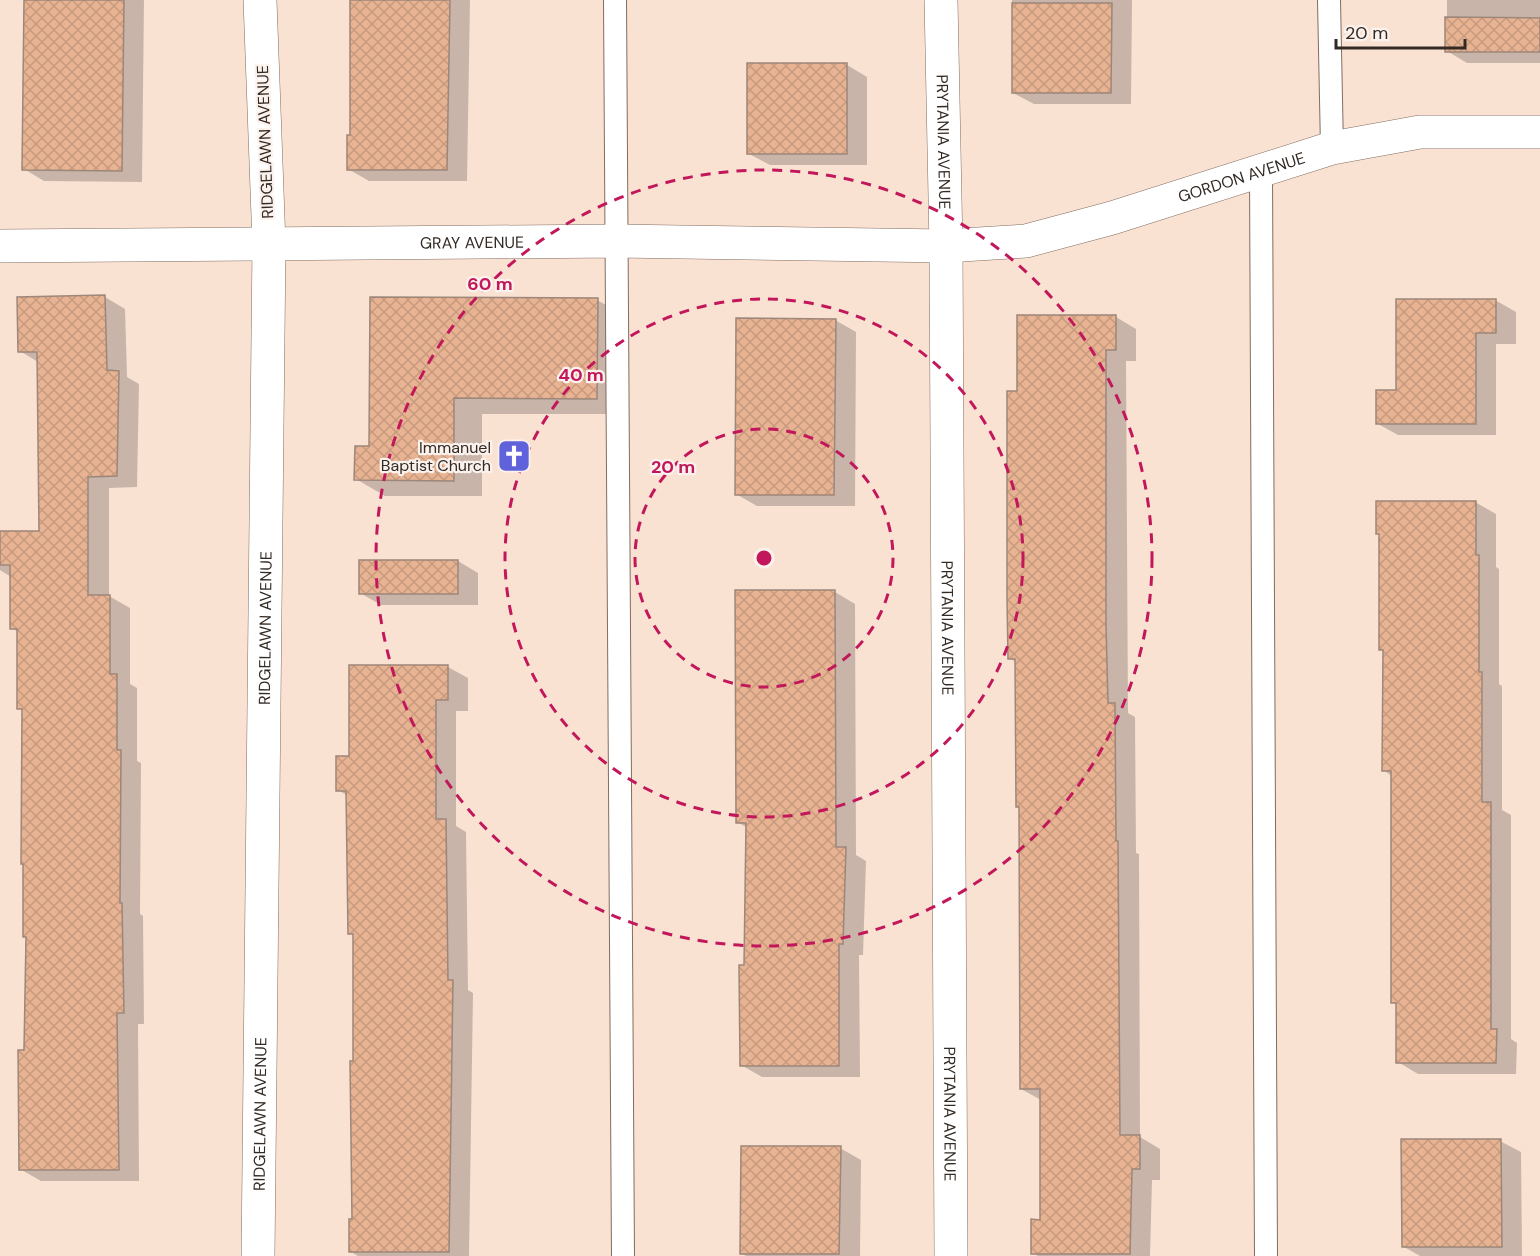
<svg xmlns="http://www.w3.org/2000/svg" width="1540" height="1256" font-family="'DM Sans',sans-serif">
	<style>
		.shadow { fill: #0003 }
		.building { fill: url(#building-cross-hatch); stroke: #9d877a; stroke-width: 1.5 }
		.lines { fill: none; stroke-linecap: round; stroke-linejoin: round }
		.lane-casing { stroke: #826d60; stroke-width: 24 }
		.street-casing { stroke: #826d60; stroke-width: 34 }
		.lane { stroke: #fff; stroke-width: 22 }
		.street { stroke: #fff; stroke-width: 33 }
		.ring { fill: none; stroke: #c2185b; stroke-width: 3; stroke-dasharray: 10 8 }
		.labels { text-anchor: middle; dominant-baseline: central; stroke-width: 4.5; stroke-linejoin: round; paint-order: stroke }
		.street-label { font-size: 16px; fill: #332a24; stroke: #fcf2ed }
		.poi-label { font-size: 16px; fill: #332a24; stroke: #fcf2ed; text-anchor: end }
		.centre { fill: #c2185b; stroke: #fcf2ed; stroke-width: 3 }
		.ring-label { font-size: 18px; text-anchor: middle; font-weight: bold; fill: #c2185b; stroke: #fcf2ed; stroke-width: 4.5; stroke-linejoin: round; paint-order: stroke }
	</style>
	<defs>
		<pattern id="building-cross-hatch" width="8" height="8" patternUnits="userSpaceOnUse" patternTransform="scale(1.5)"><rect width="8" height="8" fill="#e8b392"/><path d="M0 0l8 8M0 8l8-8" fill="none" stroke="#c79a7e"/></pattern>
	</defs>
	<rect width="100%" height="100%" fill="#fae2d3"/>
	<g class="shadow">
		<polygon points="25,0 144,0 142,182 44,181 24,169"/>
		<polygon points="352,0 470,0 467,181 369,181 348,169 352,137"/>
		<polygon points="1012,0 1132,0 1131,104 1034,104 1013,93"/>
		<polygon points="1447,0 1540,0 1540,63 1467,63 1447,51"/>
		<polygon points="847,65 867,77 867,165 770,165 749,154"/>
		<polygon points="105,297 125,309 127,377 139,384 137,487 109,488 109,596 130,608 130,684 137,688 137,761 141,763 140,914 143,916 144,1024 138,1024 139,1181 41,1181 20,1169 27,938 24,936 23,711 19,708 19,632 11,628 11,577 0,570 0,532 41,532 38,362 20,351"/>
		<polygon points="597,300 626,316 625,414 482,414 482,496 385,496 356,479 370,448"/>
		<polygon points="1495,300 1516,312 1516,344 1496,344 1496,435 1398,435 1378,424 1397,392"/>
		<polygon points="1116,317 1136,329 1136,361 1126,361 1128,713 1135,717 1136,853 1139,854 1140,1137 1160,1149 1160,1180 1152,1180 1150,1256 1038,1256 1033,1253 1041,1221 1041,1100 1021,1089 1020,807 1016,662 1009,658 1018,393"/>
		<polygon points="835,320 856,332 855,506 757,506 736,494"/>
		<polygon points="1475,502 1496,514 1496,567 1499,569 1499,684 1502,686 1502,810 1511,815 1511,1039 1517,1043 1516,1074 1418,1074 1398,1062 1398,1005 1393,1002 1392,776 1383,770 1384,651 1381,649 1381,535 1377,534"/>
		<polygon points="458,561 478,573 478,605 381,605 360,593"/>
		<polygon points="835,592 855,604 856,855 866,861 863,955 859,955 860,1077 762,1077 741,1065 748,828 737,822"/>
		<polygon points="448,667 468,678 468,711 456,711 456,826 466,832 468,990 473,993 469,1256 358,1256 351,1252 353,1220 355,936 350,933 348,796 338,790 350,758"/>
		<polygon points="1500,1141 1521,1152 1522,1256 1420,1256 1404,1247"/>
		<polygon points="840,1148 861,1160 860,1256 746,1256 741,1253"/>
	</g>
	<g class="building">
		<polygon points="24,0 124,0 122,171 22,170"/>
		<polygon points="350,0 450,0 447,170 347,170 347,135 350,135"/>
		<polygon points="1012,3 1112,3 1111,93 1012,93"/>
		<polygon points="1445,17 1540,18 1540,52 1445,52"/>
		<rect x="747" y="63" width="100" height="91"/>
		<polygon points="105,295 107,370 119,371 117,476 88,477 88,595 110,595 110,674 117,674 117,750 121,750 120,903 122,903 124,1013 117,1013 119,1170 19,1170 18,1050 24,1050 26,937 23,937 23,864 21,864 22,709 17,709 17,629 10,629 10,565 0,565 0,531 39,531 37,352 18,352 17,297"/>
		<polygon points="370,297 598,298 597,399 454,398 454,481 354,480 355,446 369,446"/>
		<polygon points="1396,299 1496,299 1496,333 1476,333 1476,424 1376,424 1376,390 1396,390"/>
		<polygon points="1017,315 1116,315 1116,350 1106,350 1106,625 1108,703 1115,703 1116,841 1118,841 1120,1135 1140,1135 1140,1169 1132,1169 1130,1254 1031,1254 1031,1219 1040,1220 1040,1089 1020,1089 1019,807 1016,807 1015,659 1008,659 1007,598 1007,391 1017,391"/>
		<polygon points="736,318 836,319 834,495 735,495"/>
		<polygon points="1376,501 1476,501 1476,555 1479,555 1479,672 1482,672 1482,802 1491,802 1491,1029 1497,1029 1496,1063 1396,1063 1396,1003 1391,1003 1391,771 1382,771 1383,650 1379,650 1379,534 1376,534"/>
		<rect x="359" y="560" width="99" height="34"/>
		<polygon points="735,590 835,590 836,847 846,847 843,944 839,944 839,1066 740,1066 739,965 744,965 746,823 736,823"/>
		<polygon points="349,665 448,665 448,700 436,700 436,819 446,819 448,980 453,980 449,1252 349,1252 349,1219 352,1219 350,1061 353,1061 353,934 348,934 346,791 336,791 336,756 349,756"/>
		<polygon points="1401,1139 1501,1139 1502,1247 1402,1247"/>
		<polygon points="741,1146 841,1146 839,1254 740,1254"/>
	</g>
	<g class="lines">
		<g class="lane-casing">
			<g id="lane">
				<polyline points="615,0 623,1256"/>
				<polyline points="1329,0 1332,148"/>
				<polyline points="1261,172 1266,1256"/>
			</g>
		</g>
		<g class="street-casing">
			<g id="street">
				<path id="s1" d="M941,0l5,246 5,1010"/>
				<path id="s2" d="M0,246l617,-5 329,5 80,-5 86,-23 220,-70 88,-16h120"/>
				<path id="s3" d="M258,1256l11,-1012 -9,-244"/>
			</g>
		</g>
		<use href="#lane" class="lane"/>
		<use href="#street" class="street"/>
	</g>
	<g class="ring">
		<circle cx="764" cy="558" r="129"/>
		<circle cx="764" cy="558" r="259"/>
		<circle cx="764" cy="558" r="388"/>
	</g>
	<defs>
		<g id="church-square" transform="scale(1.725)"><rect x="-9" y="-9" width="18" height="18" rx="4" fill="#5f62da" stroke="#fcf2ed"/><path d="M-1.2-6h2.4v3.5h3.3v2.4h-3.3V6h-2.4V-.1h-3.3v-2.4h3.3Z" fill="#fff"/></g>
	</defs>
	<g fill-rule="evenodd">
		<use href="#church-square" x="514" y="456"/>
	</g>
	<g class="labels">
		<g class="street-label">
			<text transform="translate(265 142) rotate(-92)">RIDGELAWN AVENUE</text>
			<text stroke="none"><textPath href="#s1" startOffset="142">PRYTANIA AVENUE</textPath></text>
			<text stroke="none"><textPath href="#s2" startOffset="1251">GORDON AVENUE</textPath></text>
			<text stroke="none"><textPath href="#s2" startOffset="472">GRAY AVENUE</textPath></text>
			<text stroke="none"><textPath href="#s3" startOffset="628">RIDGELAWN AVENUE</textPath></text>
			<text stroke="none"><textPath href="#s1" startOffset="628">PRYTANIA AVENUE</textPath></text>
			<text stroke="none"><textPath href="#s3" startOffset="142">RIDGELAWN AVENUE</textPath></text>
			<text stroke="none"><textPath href="#s1" startOffset="1114">PRYTANIA AVENUE</textPath></text>
		</g>
		<g class="poi-label">
			<text x="491" y="447">Immanuel<tspan x="491" dy="18">Baptist Church</tspan></text>
		</g>
	</g>
	<circle cx="764" cy="558" r="9" class="centre"/>
	<g class="ring-label">
		<text x="490" y="290">60 m</text>
		<text x="581" y="381">40 m</text>
		<text x="673" y="473">20 m</text>
	</g>
	<path d="M1336 39v9h129v-9" fill="none" stroke="#332a24" stroke-width="3"/>
	<text x="1345" y="39" font-size="18" fill="#332a24" stroke="#fcf2ed" stroke-width="4.5" paint-order="stroke">20 m</text>
</svg>
